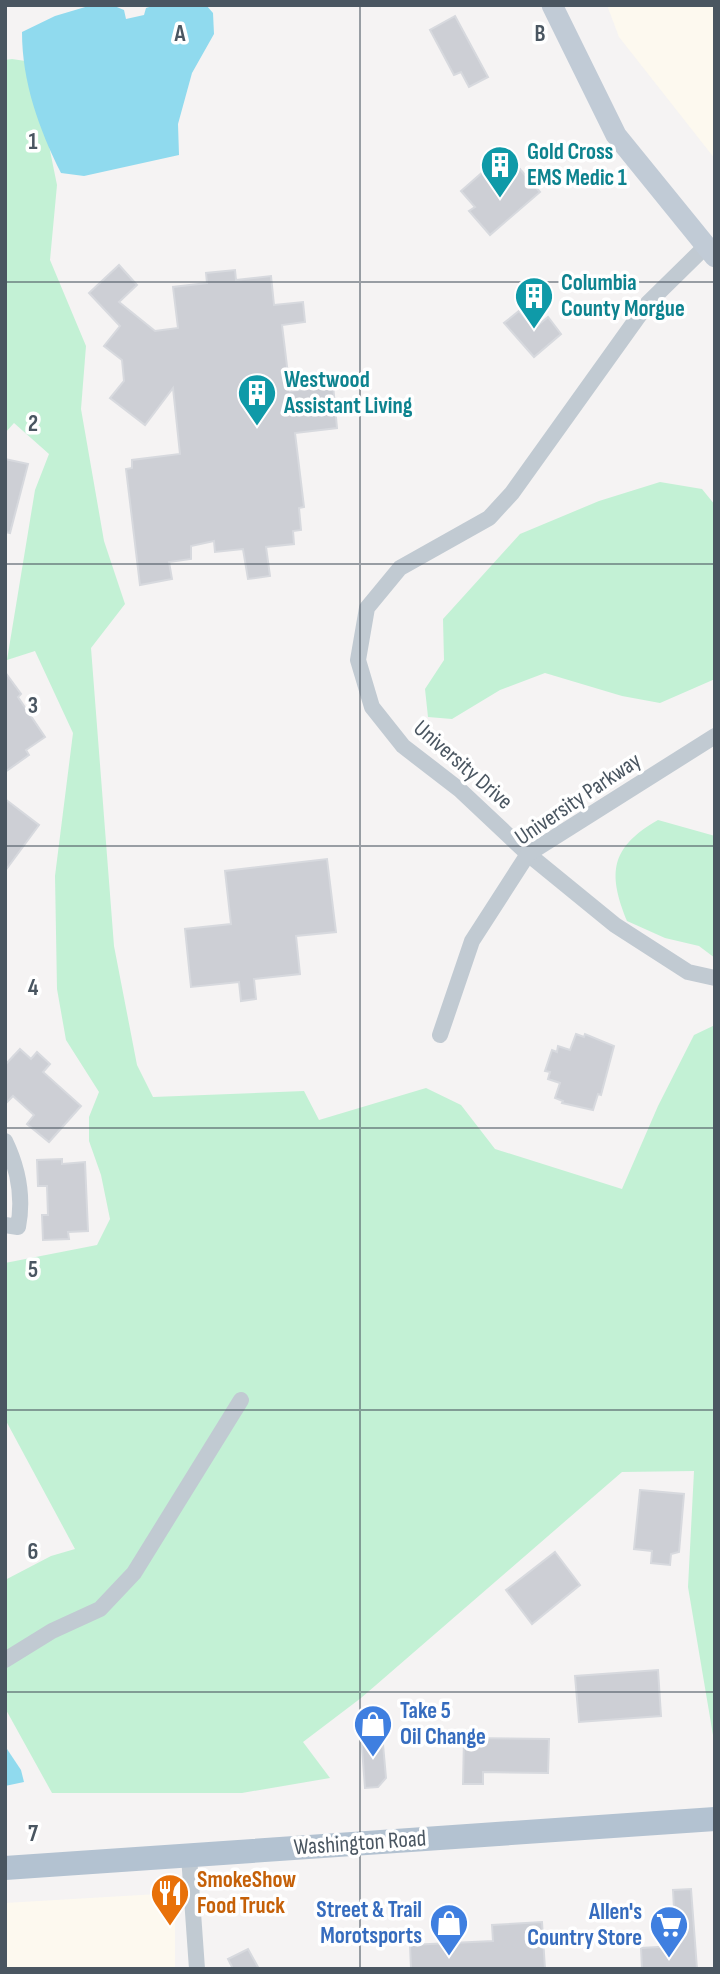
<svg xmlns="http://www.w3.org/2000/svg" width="720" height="1974" font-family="'Sofia Sans Condensed',sans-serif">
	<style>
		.commercial { fill: #fdf9ef }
		.green { fill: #c3f1d5 }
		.water { fill: #90daee }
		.building { fill: #cdcfd5; stroke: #d7d9de; stroke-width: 2 }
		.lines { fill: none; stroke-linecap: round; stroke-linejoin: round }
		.street { stroke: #c1cad2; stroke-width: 16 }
		.secondary { stroke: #c1cbd6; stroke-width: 21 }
		.primary { stroke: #b3c2d1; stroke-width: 24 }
		.grid { fill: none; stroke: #4a5661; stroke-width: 2; stroke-opacity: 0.55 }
		.labels { text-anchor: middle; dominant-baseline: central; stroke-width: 7; stroke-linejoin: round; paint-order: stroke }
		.culture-label { font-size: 23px; font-weight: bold; fill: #0d838f; stroke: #fff; text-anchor: start }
		.street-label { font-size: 23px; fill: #4a5661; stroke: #fff }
		.shop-label { font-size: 23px; font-weight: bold; fill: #366cbe; stroke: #fff; text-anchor: end }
		.food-label { font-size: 23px; font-weight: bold; fill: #c56008; stroke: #fff; text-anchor: start }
		.grid-label { font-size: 23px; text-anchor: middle; font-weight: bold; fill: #4a5661; stroke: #fff; stroke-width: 7; stroke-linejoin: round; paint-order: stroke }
	</style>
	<rect width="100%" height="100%" fill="#f5f3f3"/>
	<g class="commercial">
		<polygon points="607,5 715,5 715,159 619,37"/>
		<polygon points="175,1893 175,1969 5,1969 5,1903"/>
	</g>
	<g class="green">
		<polygon points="12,59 32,62 57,185 50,260 86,346 81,409 104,541 125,604 91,648 114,946 137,1065 153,1097 304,1091 319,1120 426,1088 461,1105 495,1149 622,1189 658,1106 694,1035 715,1025 715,1747 688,1587 694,1471 622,1472 361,1698 303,1742 330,1778 242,1793 52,1793 5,1708 5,1580 51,1556 75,1549 5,1419 5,1263 97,1245 110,1219 101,1175 89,1141 89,1117 99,1092 66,1040 57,989 55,876 73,733 35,651 7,660 35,490 49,454 14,423 5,433 5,60"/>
		<polygon points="660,482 702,489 715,505 715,679 660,703 622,696 545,673 500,690 452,719 428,717 425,689 444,660 443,619 520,534 599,501"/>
		<path d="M658,820l57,16v122l-16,-12 -34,-8 -38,-17c-20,-49 -16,-74 31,-101z"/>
	</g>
	<g class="water">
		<path d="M92,5h20l12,5 2,9 18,-4 2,-7 10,-3h50l7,8 1,21 -22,39 -14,51 1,31 -95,21 -23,-3c-22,-44 -39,-91 -39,-141l33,-16z"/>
		<polygon points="5,1746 21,1770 24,1782 5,1786"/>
	</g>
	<g class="building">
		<polygon points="455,16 488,77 469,87 461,72 454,75 430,30"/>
		<polygon points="493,163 507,179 519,168 540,192 490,235 469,211 475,207 461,191"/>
		<polygon points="119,265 137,285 119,302 155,331 178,328 173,287 207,283 206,273 235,270 236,280 271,276 274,305 303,302 305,322 282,325 290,391 333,385 337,428 295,433 304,507 299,508 301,530 293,531 294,544 266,547 270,576 248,579 243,549 215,552 214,541 191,546 191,559 169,562 172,579 140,585 126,469 132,468 132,460 180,454 173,388 145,425 110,398 124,381 122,360 104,346 120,326 89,293"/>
		<polygon points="519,311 531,325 534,323 537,326 548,317 561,334 534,357 504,323"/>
		<polygon points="5,459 28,464 10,533 5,532"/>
		<polygon points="5,672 21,694 18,697 45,737 26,750 29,755 5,772"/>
		<polygon points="5,799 39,825 5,871"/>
		<polygon points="327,859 336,932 296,936 300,974 254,979 256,999 241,1001 239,982 191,987 185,929 231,924 225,871"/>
		<polygon points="576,1034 584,1037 585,1034 614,1046 601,1095 598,1094 593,1110 562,1103 563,1101 555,1098 560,1083 548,1079 550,1072 545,1071 552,1050 557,1052 558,1046 570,1050"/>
		<polygon points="20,1049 31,1059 37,1052 50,1064 43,1072 81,1106 49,1142 27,1124 34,1115 13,1096 5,1104 5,1065"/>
		<polygon points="62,1159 62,1164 85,1162 88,1231 68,1232 69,1239 43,1240 42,1215 48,1215 47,1186 38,1186 37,1160"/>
		<polygon points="640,1490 684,1494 679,1552 671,1554 670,1565 651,1563 652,1551 634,1549"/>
		<polygon points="555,1552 580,1585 532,1624 506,1590"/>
		<polygon points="658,1670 661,1716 579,1722 575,1676"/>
		<polygon points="382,1733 386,1778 378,1787 365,1788 361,1734"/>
		<polygon points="464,1738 549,1739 548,1773 483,1772 483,1784 463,1784"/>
		<polygon points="691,1889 697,1969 642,1969 641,1948 676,1946 673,1890"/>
		<polygon points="542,1922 545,1969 411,1969 410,1945 493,1941 492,1925"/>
		<polygon points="248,1949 259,1969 233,1969 228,1959"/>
	</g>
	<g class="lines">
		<g class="street">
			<polyline points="705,247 648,303 512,493 489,518 400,568 367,608 358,660 372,707 403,746 460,790 528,854 615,925 688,972 715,978"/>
			<polyline points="440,1035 472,941 528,854 715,736"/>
			<path d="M5,1141c13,27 19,55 13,86l-13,-2"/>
			<polyline points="5,1660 52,1631 100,1609 134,1573 241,1400"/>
			<polyline points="189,1856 197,1969"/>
		</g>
		<polyline class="secondary" points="552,5 616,135 715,257"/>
		<polyline class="primary" points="5,1868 715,1819"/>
	</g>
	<path class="grid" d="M360,5v1964M5,282h710M5,564h710M5,846h710M5,1128h710M5,1410h710M5,1692h710"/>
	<defs>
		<g id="building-pin" transform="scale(2.0125)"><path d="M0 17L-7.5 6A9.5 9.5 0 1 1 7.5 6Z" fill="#0f9aa8" stroke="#fff"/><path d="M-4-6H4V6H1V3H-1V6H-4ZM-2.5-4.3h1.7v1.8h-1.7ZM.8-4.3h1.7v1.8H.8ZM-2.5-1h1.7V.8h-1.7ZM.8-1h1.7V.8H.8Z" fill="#fff"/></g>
		<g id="shop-pin" transform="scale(2.0125)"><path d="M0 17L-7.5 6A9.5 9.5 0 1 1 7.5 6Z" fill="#3f7fe0" stroke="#fff"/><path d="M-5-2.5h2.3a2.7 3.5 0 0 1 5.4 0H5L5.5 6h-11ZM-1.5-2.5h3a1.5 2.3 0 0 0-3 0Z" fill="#fff"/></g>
		<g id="restaurant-pin" transform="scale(2.0125)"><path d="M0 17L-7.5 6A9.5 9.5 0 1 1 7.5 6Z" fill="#e8710a" stroke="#fff"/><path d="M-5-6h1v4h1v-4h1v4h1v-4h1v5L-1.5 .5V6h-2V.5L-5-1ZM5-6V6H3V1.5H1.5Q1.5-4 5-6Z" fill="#fff"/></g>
		<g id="supermarket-pin" transform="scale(2.0125)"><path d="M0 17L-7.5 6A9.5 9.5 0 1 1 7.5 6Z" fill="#3f7fe0" stroke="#fff"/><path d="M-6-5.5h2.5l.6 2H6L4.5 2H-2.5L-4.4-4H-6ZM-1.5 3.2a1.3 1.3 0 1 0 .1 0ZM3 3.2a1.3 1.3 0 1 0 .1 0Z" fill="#fff"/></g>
	</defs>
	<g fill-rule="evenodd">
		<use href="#building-pin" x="500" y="165"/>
		<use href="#building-pin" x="534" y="296"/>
		<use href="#building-pin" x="257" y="393"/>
		<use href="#shop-pin" x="373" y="1724"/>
		<use href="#restaurant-pin" x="170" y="1893"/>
		<use href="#shop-pin" x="449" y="1923"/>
		<use href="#supermarket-pin" x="669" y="1925"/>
	</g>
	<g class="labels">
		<g class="culture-label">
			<text x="527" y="152">Gold Cross<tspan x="527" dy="26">EMS Medic 1</tspan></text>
			<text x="561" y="283">Columbia<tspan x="561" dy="26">County Morgue</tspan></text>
			<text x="284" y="380">Westwood<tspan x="284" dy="26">Assistant Living</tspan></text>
		</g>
		<g class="street-label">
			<text transform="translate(463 765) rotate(41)">University Drive</text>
			<text transform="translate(578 799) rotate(-34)">University Parkway</text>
			<text transform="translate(360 1843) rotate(-4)">Washington Road</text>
		</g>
		<g class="shop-label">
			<text x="400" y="1711" text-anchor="start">Take 5<tspan x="400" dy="26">Oil Change</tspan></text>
			<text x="422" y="1910">Street &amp; Trail<tspan x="422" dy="26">Morotsports</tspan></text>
			<text x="642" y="1912">Allen's<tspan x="642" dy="26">Country Store</tspan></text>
		</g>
		<g class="food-label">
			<text x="197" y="1880">SmokeShow<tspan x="197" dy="26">Food Truck</tspan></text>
		</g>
	</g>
	<g class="grid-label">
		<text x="180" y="41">A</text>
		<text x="540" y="41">B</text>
		<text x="33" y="149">1</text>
		<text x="33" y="431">2</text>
		<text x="33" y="713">3</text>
		<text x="33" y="995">4</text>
		<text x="33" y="1277">5</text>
		<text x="33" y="1559">6</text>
		<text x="33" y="1841">7</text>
	</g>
	<rect width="720" height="1974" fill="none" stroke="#4a5661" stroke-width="14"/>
</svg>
